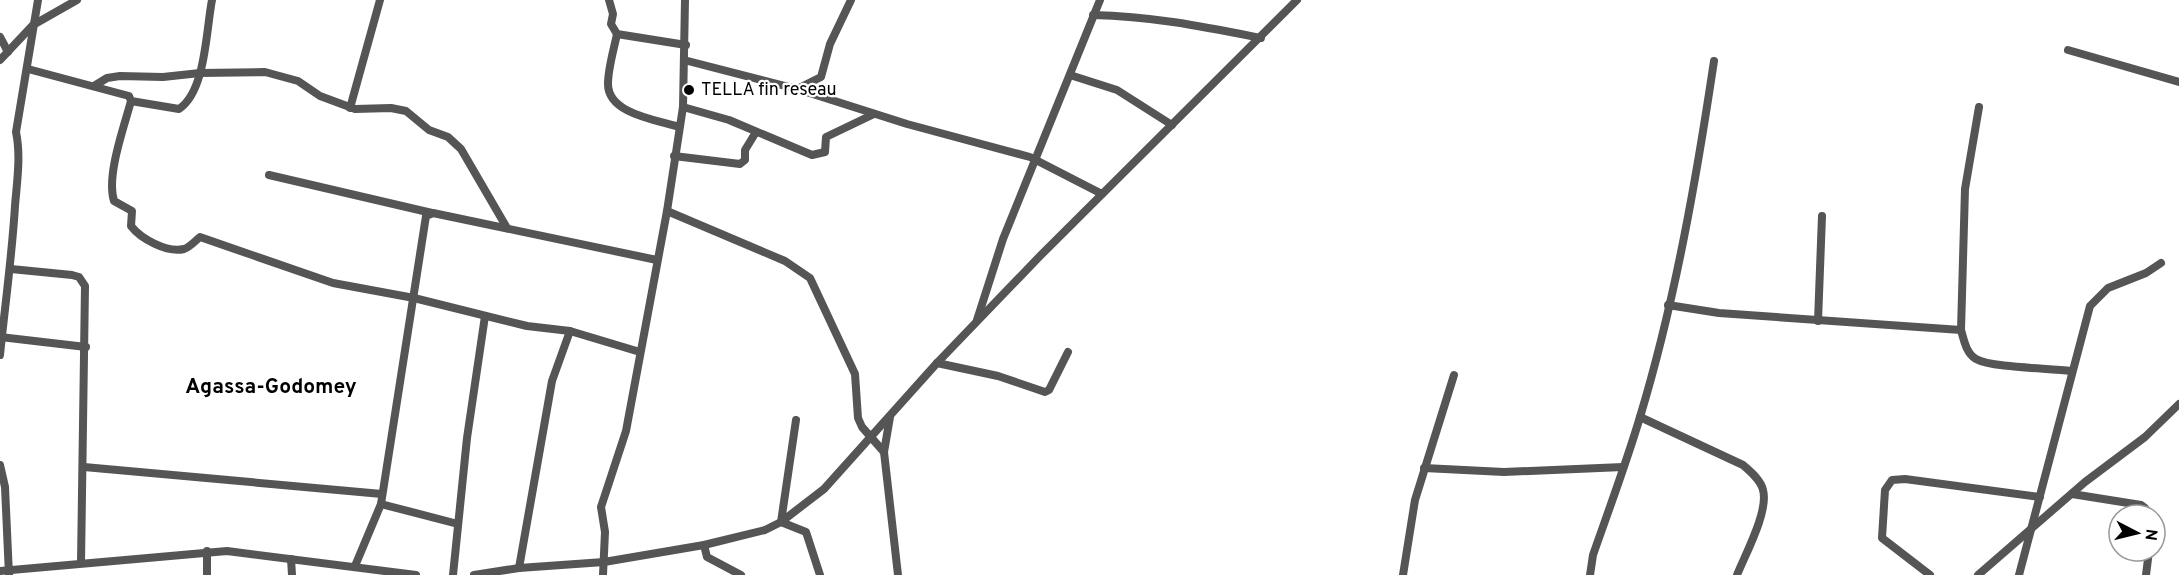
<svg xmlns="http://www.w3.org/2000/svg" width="2179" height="575" font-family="Overpass,sans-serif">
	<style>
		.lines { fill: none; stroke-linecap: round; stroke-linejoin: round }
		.minor { stroke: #555; stroke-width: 8 }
		.poi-dot { fill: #000; stroke: #fff; stroke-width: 2 }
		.labels { text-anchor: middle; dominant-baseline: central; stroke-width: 4.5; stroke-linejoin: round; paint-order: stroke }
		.poi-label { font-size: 18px; fill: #000; stroke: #fff; text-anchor: start }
		.quarter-label { font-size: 21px; font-weight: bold; fill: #000; stroke: #fff }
	</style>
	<rect width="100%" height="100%" fill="#fff"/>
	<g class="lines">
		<g class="minor">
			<polyline points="609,0 613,14 611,24 617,34 686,45"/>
			<path d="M1093,15c58,1 112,12 168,23"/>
			<path d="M617,34c-3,15 -9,34 -9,50 0,30 49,36 71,43"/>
			<polyline points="0,37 8,52"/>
			<polyline points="2068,50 2179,82"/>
			<polyline points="0,60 33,25 77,0"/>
			<polyline points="684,60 797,89 907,124 1030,157 1102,194"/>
			<path d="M28,69l101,27 2,5c-7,26 -25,75 -17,100l18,10 -1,15c10,13 36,27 53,23 6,-2 11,-8 16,-12l133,46 81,15 113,28 43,5 70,21"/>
			<polyline points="1070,75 1117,90 1172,125"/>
			<polyline points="94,86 107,78 120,76 163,77 200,73 265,72 298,81 320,96 355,109 391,108 406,111 429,130 448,137 461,149 507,228"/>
			<polyline points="797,89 821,77 830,44 851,0"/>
			<path d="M131,101l48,8c27,-18 27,-79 33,-109"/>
			<polyline points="683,107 729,120 812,155 825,152 826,137 874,114"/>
			<path d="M1979,107l-14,82 -4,141c3,10 5,23 15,29 16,9 73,9 95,12"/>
			<polyline points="350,108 380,0"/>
			<polyline points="674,156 740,164 745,160 745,150 756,132"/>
			<polyline points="269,175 432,213"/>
			<polyline points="667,211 785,261 810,278 855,374 858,418 862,427 884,452 898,575"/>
			<polyline points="11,269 72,275 79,277 85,286 81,563"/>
			<polyline points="1668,305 1719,313 1961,330"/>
			<polyline points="977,320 1003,239 1100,0"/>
			<polyline points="1818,321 1822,216"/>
			<polyline points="0,337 86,347"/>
			<path d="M0,355c5,-50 12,-99 15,-149 2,-25 6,-50 1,-74l22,-132"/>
			<polyline points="937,363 998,376 1045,392 1049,390 1068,352"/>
			<path d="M1640,417l103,48c7,6 18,15 20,25 6,21 -18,65 -26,85"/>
			<polyline points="796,420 781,522 806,532 820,575"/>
			<polyline points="884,452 890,417"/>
			<polyline points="0,465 5,487 9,575"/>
			<polyline points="84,467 382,494"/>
			<polyline points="1424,468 1504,472 1623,467"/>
			<polyline points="2072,494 2141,505 2145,508 2144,515"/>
			<polyline points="381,504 458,524"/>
			<polyline points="704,545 707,557 741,575"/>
			<polyline points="207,551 207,575"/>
			<polyline points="291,559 292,575"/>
			<polyline points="355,566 381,504 426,216 433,213 657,260"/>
			<polyline points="519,568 552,381 570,331"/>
			<polyline points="0,571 227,551 416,575"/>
			<polyline points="453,575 467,438 485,316"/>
			<polyline points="474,575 519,568 604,562 704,545 765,530 781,522 824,489 937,363 1040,256 1297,0"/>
			<polyline points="603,575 605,532 601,507 626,431 667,211 683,107 685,0"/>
			<polyline points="1403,575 1415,500 1454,375"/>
			<path d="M1590,575l3,-20c16,-46 33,-91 47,-138 35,-116 56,-236 74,-356"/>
			<polyline points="1930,575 1882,538 1885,490 1892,480 1905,479 2040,497"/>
			<polyline points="1978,575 2085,482 2145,437 2179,404"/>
			<polyline points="2019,575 2090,306 2108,288 2146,273 2161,263"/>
			<polyline points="2146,575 2149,551"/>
		</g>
	</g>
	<circle class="poi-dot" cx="689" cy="90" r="6"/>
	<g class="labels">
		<g class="poi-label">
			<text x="701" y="90">TELLA fin reseau</text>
		</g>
		<g class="quarter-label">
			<text x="271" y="387">Agassa-Godomey</text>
		</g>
	</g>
	<g transform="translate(2137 533) rotate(97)"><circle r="28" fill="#ffffff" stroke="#999999" stroke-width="1.5"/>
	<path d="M0-4.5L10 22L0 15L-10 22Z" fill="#000000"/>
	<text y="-9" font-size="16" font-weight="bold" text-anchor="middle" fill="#000000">N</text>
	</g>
</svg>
